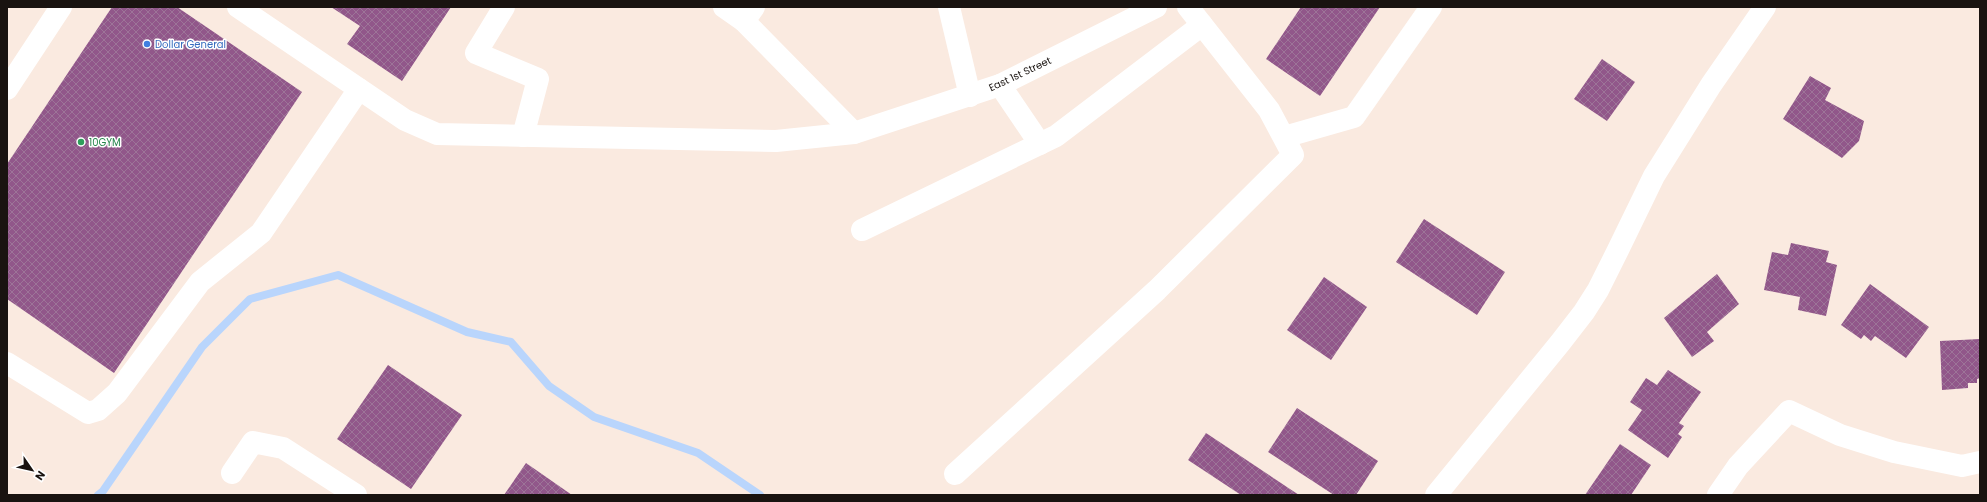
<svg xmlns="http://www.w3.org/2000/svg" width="1987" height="502" font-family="Poppins,sans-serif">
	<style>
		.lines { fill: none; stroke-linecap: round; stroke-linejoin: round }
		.stream { stroke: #b9d5fc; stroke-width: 8 }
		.building { fill: url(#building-cross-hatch) }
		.minor { stroke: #fff; stroke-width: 22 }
		.shop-dot { fill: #3f7fe0; stroke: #fff; stroke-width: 1.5 }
		.leisure-dot { fill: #2e9e5b; stroke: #fff; stroke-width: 1.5 }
		.labels { text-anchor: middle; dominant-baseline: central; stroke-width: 3; stroke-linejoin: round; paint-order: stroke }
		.shop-label { font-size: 10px; fill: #366cbe; stroke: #fff; text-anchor: start }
		.street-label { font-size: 10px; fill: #191310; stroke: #fff }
		.leisure-label { font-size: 10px; fill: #27864d; stroke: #fff; text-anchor: start }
	</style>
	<defs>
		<pattern id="building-cross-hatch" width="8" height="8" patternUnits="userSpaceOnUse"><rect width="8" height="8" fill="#91578a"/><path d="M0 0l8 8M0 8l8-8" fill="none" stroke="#9d7498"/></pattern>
	</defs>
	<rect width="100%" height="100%" fill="#faeae0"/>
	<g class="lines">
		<polyline class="stream" points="98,495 103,491 202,347 250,299 338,275 467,332 511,342 549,386 594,417 698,453 760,495"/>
	</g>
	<g class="building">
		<polygon points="112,7 177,7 302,92 114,373 7,299 7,164"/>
		<polygon points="331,7 451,7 402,81 347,44 360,26"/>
		<polygon points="1301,7 1380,7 1320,96 1266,59"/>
		<polygon points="1602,59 1635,82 1607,121 1574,99"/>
		<polygon points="1810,76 1831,88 1825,100 1864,121 1859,141 1842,158 1783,119"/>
		<polygon points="1424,219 1505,272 1477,315 1396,262"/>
		<polygon points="1791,243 1829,251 1826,262 1837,265 1826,316 1798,310 1800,297 1764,290 1772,252 1788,255"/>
		<polygon points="1717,274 1739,304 1707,332 1714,341 1692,357 1664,318"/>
		<polygon points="1324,277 1367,307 1331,360 1287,330"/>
		<polygon points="1870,284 1929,327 1906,358 1875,336 1871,341 1864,335 1861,339 1841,325"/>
		<polygon points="1980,339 1980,378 1977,379 1977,383 1968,383 1968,388 1942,390 1940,341"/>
		<polygon points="388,365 462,415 411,489 337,439"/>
		<polygon points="1668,370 1701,392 1679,423 1684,426 1678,434 1682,437 1668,458 1628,430 1642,410 1630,402 1646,378 1657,385"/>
		<polygon points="1297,408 1378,461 1356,495 1334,495 1268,452"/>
		<polygon points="1206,433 1299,495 1241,495 1188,460"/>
		<polygon points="1620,444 1651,465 1631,495 1585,495"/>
		<polygon points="526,463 572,495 504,495"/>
	</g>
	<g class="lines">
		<g class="minor">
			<polyline points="238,7 405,120 437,134 776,141 854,133 1000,85 1156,7"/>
			<polyline points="504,7 476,53 538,79 523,136"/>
			<polyline points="724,7 744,21 754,7"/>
			<polyline points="949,7 970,96"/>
			<polyline points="744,21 854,133"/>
			<polyline points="1000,85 1040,144"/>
			<polyline points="7,89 61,7"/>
			<polyline points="1284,137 1354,117 1431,7"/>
			<polyline points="862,230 1056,136 1202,25"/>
			<polyline points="7,363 88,413 98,410 117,393 200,282 261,233 359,89"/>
			<polyline points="232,473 253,442 283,448 356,495"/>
			<polyline points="955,474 1157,290 1293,155 1269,110 1188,7"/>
			<polyline points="1436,495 1560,343 1584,312 1598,290 1618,250 1654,176 1711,85 1765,7"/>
			<polyline points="1718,495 1738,466 1789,411 1840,435 1894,452 1962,466 1980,462"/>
		</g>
	</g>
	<circle class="shop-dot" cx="147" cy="44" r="4"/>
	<circle class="leisure-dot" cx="81" cy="142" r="4"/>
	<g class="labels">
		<g class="shop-label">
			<text x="155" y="44">Dollar General</text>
		</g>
		<g class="street-label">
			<text transform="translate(1020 74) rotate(-25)">East 1st Street</text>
		</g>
		<g class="leisure-label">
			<text x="89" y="142">10GYM</text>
		</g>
	</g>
	<rect width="1987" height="502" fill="none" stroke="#191310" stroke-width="16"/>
	<g transform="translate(32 470) rotate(124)" stroke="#ffffff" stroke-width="3" paint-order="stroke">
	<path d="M0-3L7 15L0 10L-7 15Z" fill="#191310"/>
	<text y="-6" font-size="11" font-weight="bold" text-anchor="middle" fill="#191310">N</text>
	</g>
</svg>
